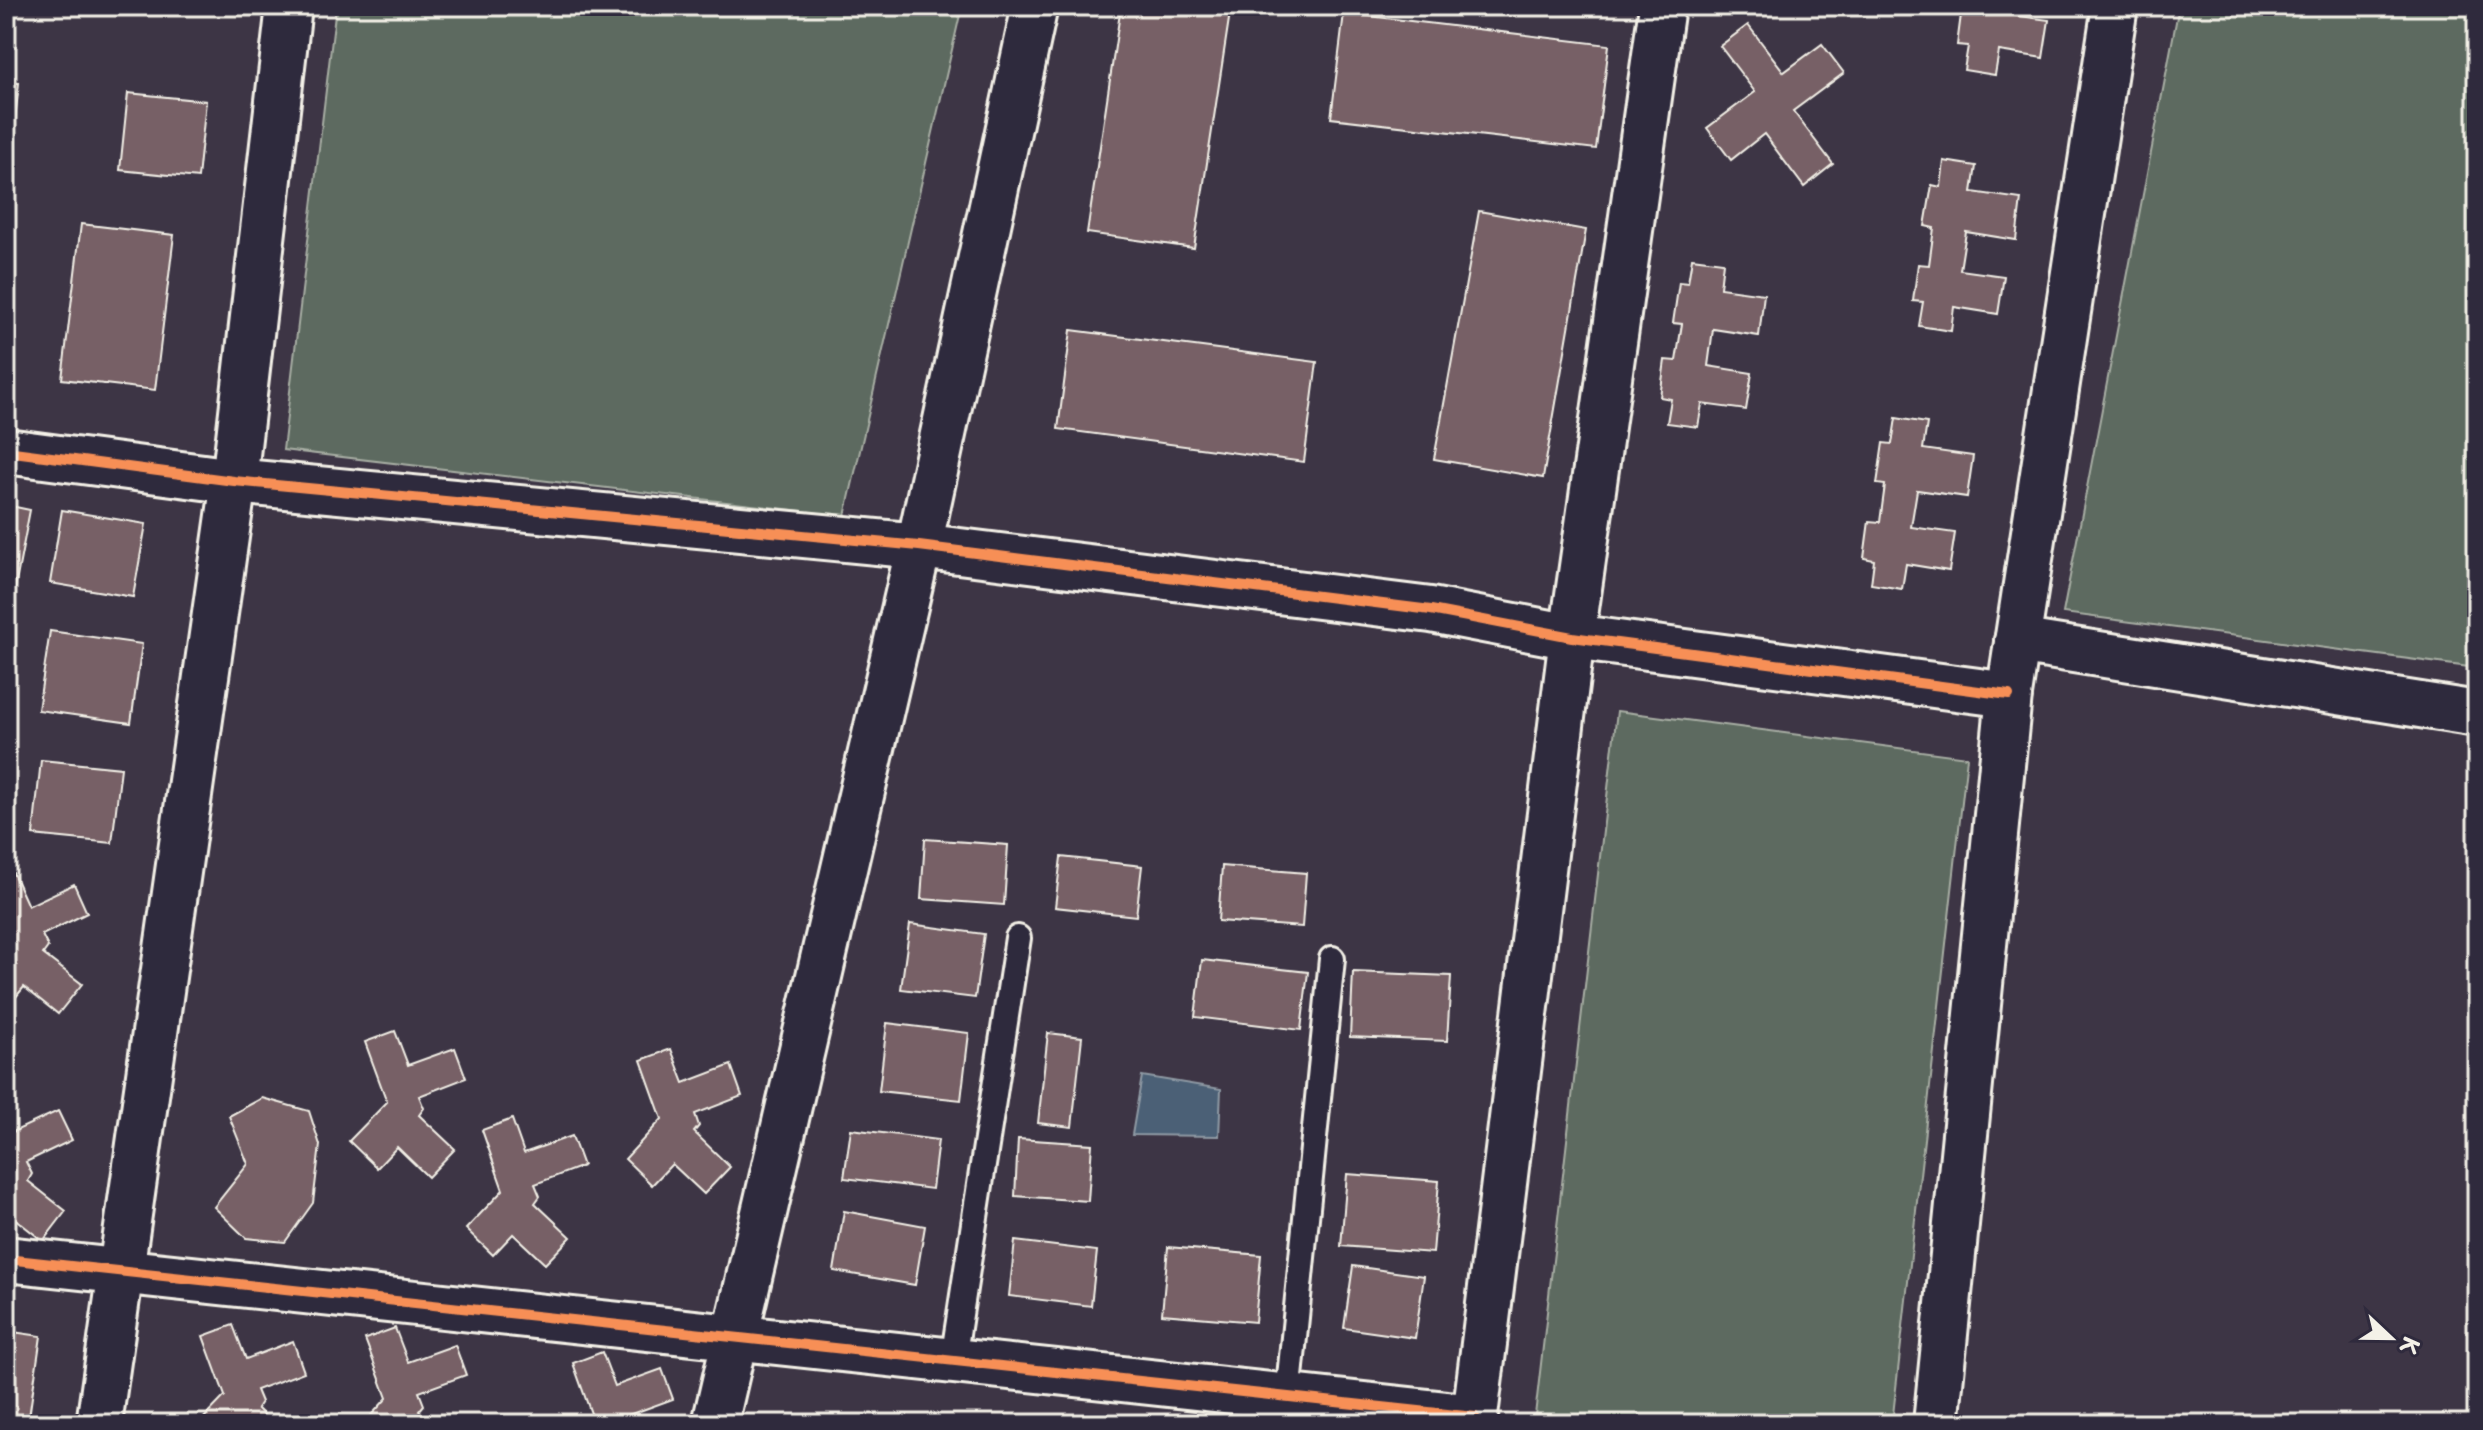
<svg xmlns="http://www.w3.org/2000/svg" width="2483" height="1430" font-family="'Playpen Sans',sans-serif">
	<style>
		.green { fill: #5d6b60; stroke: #a8aea4; stroke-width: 2 }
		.water { fill: #4b6076; stroke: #8f9aa4; stroke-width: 2 }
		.building { fill: #776166; stroke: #f4f1e8; stroke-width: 2 }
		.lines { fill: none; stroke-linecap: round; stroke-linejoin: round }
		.lane-casing { stroke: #f4f1e8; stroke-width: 30 }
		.street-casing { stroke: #f4f1e8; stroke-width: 50 }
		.secondary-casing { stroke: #f4f1e8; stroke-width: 50 }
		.lane { stroke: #2f2a3d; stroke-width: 24 }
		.street { stroke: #2f2a3d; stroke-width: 44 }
		.secondary { stroke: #2f2a3d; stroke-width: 44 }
		.cycleway-casing { stroke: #2f2a3d; stroke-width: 15 }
		.cycleway { stroke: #f78f57; stroke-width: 10 }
	</style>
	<rect width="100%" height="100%" fill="#3d3545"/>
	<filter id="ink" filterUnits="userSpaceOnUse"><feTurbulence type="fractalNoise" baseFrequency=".0125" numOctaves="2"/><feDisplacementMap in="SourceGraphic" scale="16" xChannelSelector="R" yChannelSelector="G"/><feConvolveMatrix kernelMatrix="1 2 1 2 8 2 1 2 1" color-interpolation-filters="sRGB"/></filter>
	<g filter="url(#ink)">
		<g class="green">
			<polygon points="336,6 962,6 845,516 283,450"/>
			<polygon points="2179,6 2477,6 2477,668 2063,613"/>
			<polygon points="1617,711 1967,757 1892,1424 1534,1424"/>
		</g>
		<polygon class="water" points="1142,1076 1221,1089 1219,1136 1132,1135"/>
		<g class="building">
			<polygon points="1121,6 1231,6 1194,248 1087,233"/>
			<polygon points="1974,6 2006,6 2005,14 2049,20 2043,58 1999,51 1995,75 1964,70 1968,46 1957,45 1962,7 1973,9"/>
			<polygon points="1344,13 1609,45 1596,149 1331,118"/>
			<polygon points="1748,25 1784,72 1822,44 1844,73 1793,111 1833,164 1804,187 1764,134 1731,160 1707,128 1755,92 1720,46"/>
			<polygon points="6,82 19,83 6,203"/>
			<polygon points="128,93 206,101 198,178 120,170"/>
			<polygon points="1944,161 1976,166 1972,192 2021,199 2016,240 1966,232 1960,270 2004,276 1998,314 1954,307 1951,331 1919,326 1923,302 1913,301 1918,264 1929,265 1934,228 1925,226 1932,185 1941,187"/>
			<polygon points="1479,211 1586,230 1543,478 1434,459"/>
			<polygon points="81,224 174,235 155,390 62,379"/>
			<polygon points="1692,258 1723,262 1720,288 1764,294 1759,336 1713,329 1708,366 1752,373 1746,410 1702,404 1698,427 1667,423 1671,399 1660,397 1665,360 1676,361 1682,324 1673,323 1679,282 1688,283"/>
			<polygon points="1071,330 1317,362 1304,462 1058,429"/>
			<polygon points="1896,418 1927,423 1923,449 1973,456 1967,497 1917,490 1911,527 1955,533 1949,571 1906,564 1902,589 1871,584 1874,560 1864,558 1869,521 1880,522 1885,485 1877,484 1883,443 1892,444"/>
			<polygon points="6,505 30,510 15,588 6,587"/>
			<polygon points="62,510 146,524 133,597 50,583"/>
			<polygon points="50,631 142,644 131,723 38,710"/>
			<polygon points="41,760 121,768 112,843 33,835"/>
			<polygon points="925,839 1008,845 1004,905 921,899"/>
			<polygon points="1061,857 1142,866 1136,916 1055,907"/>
			<polygon points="1222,866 1306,873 1302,927 1218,921"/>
			<polygon points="13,873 28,906 74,884 87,913 42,935 48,947 43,954 82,984 58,1014 24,987 6,1009 6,949 11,943 6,934 6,876"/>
			<polygon points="910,924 984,934 975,998 901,989"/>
			<polygon points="1202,960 1308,972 1301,1030 1195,1017"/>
			<polygon points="1353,972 1451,976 1447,1041 1350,1037"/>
			<polygon points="887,1023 969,1033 961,1100 879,1091"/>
			<polygon points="395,1031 408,1065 455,1048 466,1078 419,1096 424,1108 419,1115 455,1149 428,1177 397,1147 377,1168 349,1141 387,1102 365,1042"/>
			<polygon points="1048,1033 1082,1037 1072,1127 1038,1123"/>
			<polygon points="671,1049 684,1083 731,1065 742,1096 695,1114 699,1126 694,1132 730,1167 704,1194 672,1164 652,1185 625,1159 662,1119 641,1060"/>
			<polygon points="262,1098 309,1111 320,1145 313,1203 285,1242 246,1238 214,1207 248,1164 229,1116"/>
			<polygon points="58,1111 72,1140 26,1162 32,1174 28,1181 66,1211 43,1241 9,1214 6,1217 6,1117 13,1132"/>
			<polygon points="512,1119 524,1153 572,1136 583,1166 535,1184 540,1196 535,1203 571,1237 545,1264 513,1234 493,1255 466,1229 503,1190 482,1130"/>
			<polygon points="851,1129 938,1140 932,1189 844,1178"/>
			<polygon points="1018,1139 1092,1144 1088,1201 1015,1196"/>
			<polygon points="1347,1174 1439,1181 1433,1253 1341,1246"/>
			<polygon points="844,1211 925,1226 915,1285 834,1271"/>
			<polygon points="1015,1241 1097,1251 1091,1306 1009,1296"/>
			<polygon points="1168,1247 1261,1255 1255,1322 1162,1314"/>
			<polygon points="1353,1266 1424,1276 1415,1338 1344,1328"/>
			<polygon points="233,1325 246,1359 293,1341 304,1372 256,1390 261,1402 257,1408 273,1424 198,1424 225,1396 203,1336"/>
			<polygon points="395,1328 408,1362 455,1345 466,1375 419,1392 424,1405 419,1411 433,1424 363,1424 387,1398 365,1339"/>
			<polygon points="6,1331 41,1336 28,1424 6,1424"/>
			<polygon points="602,1352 615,1386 662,1369 673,1399 626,1416 628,1424 592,1424 594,1422 573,1363"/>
		</g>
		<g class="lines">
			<g class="lane-casing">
				<g id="lane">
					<polyline points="953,1360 1018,938"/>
					<polyline points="1288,1397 1332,959"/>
				</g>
			</g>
			<g class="street-casing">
				<g id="street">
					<polyline points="6,451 234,481 919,546 1431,610 1572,637 2009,695"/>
					<polyline points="2017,641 2477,714"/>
					<polyline points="6,1259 1475,1417"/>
					<polyline points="99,1424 234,481 289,6"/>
					<polyline points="715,1424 919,546 1035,6"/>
					<polyline points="1474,1424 1572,637 1662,6"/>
				</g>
			</g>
			<g class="secondary-casing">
				<polyline id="secondary" points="1936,1424 2009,695 2115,6"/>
			</g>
			<use href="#lane" class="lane"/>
			<use href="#street" class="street"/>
			<use href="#secondary" class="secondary"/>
			<g class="cycleway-casing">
				<g id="cycleway">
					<polyline points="6,451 234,481 919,546 1431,610 1572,637 2009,695"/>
					<polyline points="6,1259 1475,1417"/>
				</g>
			</g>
			<use href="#cycleway" class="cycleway"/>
		</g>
	</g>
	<rect width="2483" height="1430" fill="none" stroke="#2f2a3d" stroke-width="32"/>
	<rect x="16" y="16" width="2451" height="1398" fill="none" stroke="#f4f1e8" stroke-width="3" filter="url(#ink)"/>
	<g transform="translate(2391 1338) rotate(112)" stroke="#2f2a3d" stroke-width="6" paint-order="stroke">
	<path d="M0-6L14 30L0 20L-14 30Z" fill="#f4f1e8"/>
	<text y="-12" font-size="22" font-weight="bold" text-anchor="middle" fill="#f4f1e8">K</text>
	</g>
</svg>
